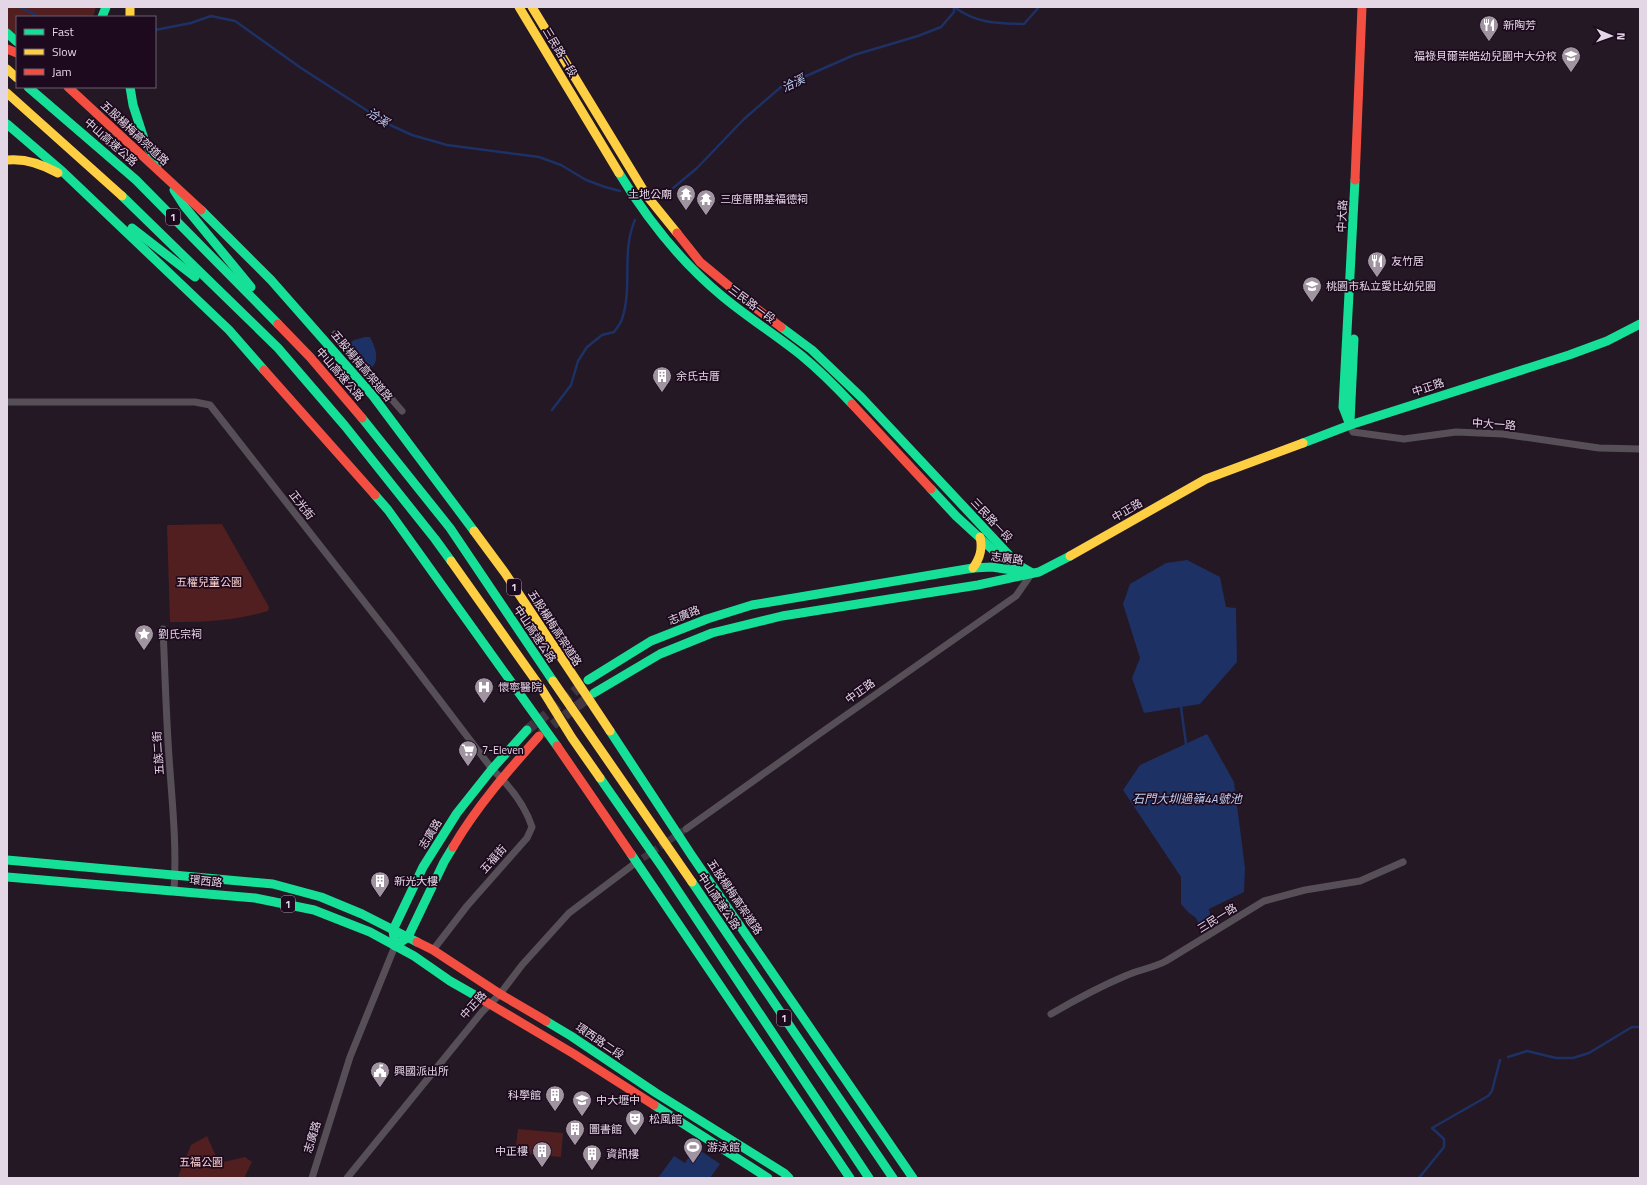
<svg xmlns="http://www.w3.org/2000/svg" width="1647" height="1185" font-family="'Titillium Web','Noto Sans TC',sans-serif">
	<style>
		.green { fill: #511f1f }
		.water { fill: #1d3165 }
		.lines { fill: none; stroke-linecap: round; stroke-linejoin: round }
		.stream { stroke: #1d3165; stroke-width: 2.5 }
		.street-tunnel { stroke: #403540; stroke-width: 7; stroke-dasharray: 7 3.5; stroke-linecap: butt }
		.secondary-tunnel { stroke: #403540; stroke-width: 10; stroke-dasharray: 10 5; stroke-linecap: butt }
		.street { stroke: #574f57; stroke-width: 7 }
		.fast { stroke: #16e098; stroke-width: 9 }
		.slow { stroke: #ffcf43; stroke-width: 9 }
		.jam { stroke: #f24e42; stroke-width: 9 }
		.labels { text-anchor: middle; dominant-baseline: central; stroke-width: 3.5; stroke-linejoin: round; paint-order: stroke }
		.shield { fill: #1d0a1e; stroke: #a89aa9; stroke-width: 1 }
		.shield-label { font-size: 10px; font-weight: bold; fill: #e4d7e5 }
		.poi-label { font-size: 11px; fill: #e4d7e5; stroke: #1d0a1e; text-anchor: start }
		.street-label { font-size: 11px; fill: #e4d7e5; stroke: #1d0a1e }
		.park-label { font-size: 11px; fill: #fed0cc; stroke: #1d0a1e }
		.water-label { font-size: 12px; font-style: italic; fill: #bfd1f3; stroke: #1d0a1e }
	</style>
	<rect width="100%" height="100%" fill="#231823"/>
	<g class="green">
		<polygon points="7,7 96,7 93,17 17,17 17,43 7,35"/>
		<path d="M222,524l47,83 -1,4c-34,10 -63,11 -98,11l-3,-95 1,-2z"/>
		<polygon points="518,1129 563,1133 561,1157 515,1153"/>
		<polygon points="207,1136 219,1163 245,1157 252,1162 244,1178 179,1178 179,1174 191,1145"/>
	</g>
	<g class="water">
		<path d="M365,337h5c5,10 11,24 0,32l-22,-25 6,-4z"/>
		<polygon points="1187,560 1220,577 1226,607 1236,608 1237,662 1200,704 1144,713 1132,678 1140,658 1123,604 1130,584 1166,563"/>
		<polygon points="1207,734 1234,782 1245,868 1244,892 1209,909 1212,924 1201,928 1196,918 1188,912 1181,904 1181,877 1123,790 1140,765"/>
		<polygon points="695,1147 720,1164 710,1178 658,1178 674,1156 685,1163"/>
	</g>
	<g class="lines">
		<g class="stream">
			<polyline points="20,7 39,17"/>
			<path d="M954,7c24,17 42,16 70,17l15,-17"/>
			<polyline points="155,30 191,23 211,16 235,21 301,68 388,124 412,135 447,145 539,157 561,165 586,180 605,187 620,191"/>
			<polyline points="652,193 666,194 697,168 744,119 781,87 854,55 918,36 941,27 954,12 954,7"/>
			<polyline points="658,199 666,194"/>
			<path d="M552,410l19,-25 7,-24 9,-14 15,-12 12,-3c3,-4 7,-9 8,-13 11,-32 -1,-68 13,-99"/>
			<polyline points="1181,707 1186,744"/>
			<polyline points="1508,1057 1527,1051 1556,1058 1573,1058 1589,1053 1632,1027 1640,1027"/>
			<polyline points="1419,1178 1444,1147 1444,1139 1432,1128 1488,1096 1492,1091 1500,1060"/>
		</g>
		<polyline class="street-tunnel" points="634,864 686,829"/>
		<g class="secondary-tunnel">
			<polyline points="527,730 585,683"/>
			<polyline points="541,734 593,694"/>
		</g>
		<g class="street">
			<polyline points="335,334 402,411"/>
			<path d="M7,402h188l15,3 184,235 98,129c16,15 33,36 40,58l-5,11 -60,68 -34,44"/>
			<polyline points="1350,425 1353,432 1404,439 1456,432 1503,434 1599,448 1640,449"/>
			<path d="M163,629c2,43 3,85 6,128 3,44 8,89 5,133"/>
			<polyline points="686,829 822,732 1016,596 1032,573"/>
			<path d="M1051,1014c24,-14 48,-27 74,-38 13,-6 28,-8 41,-15l98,-60 41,-11 55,-9 43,-19"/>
			<polyline points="312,1178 350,1057 395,946"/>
			<polyline points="347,1178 482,1012 500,994 522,965 569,913 634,864"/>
		</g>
		<g class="fast">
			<polyline points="102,17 106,7"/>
			<polyline points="7,33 17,42"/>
			<polyline points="28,87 136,180 278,324"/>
			<polyline points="130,87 133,105 145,142 158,164"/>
			<polyline points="7,124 63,172 229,330 264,370"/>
			<path d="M619,173c28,46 62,89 103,123 25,21 54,39 80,60 17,14 35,32 50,48"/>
			<polyline points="174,190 185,207 251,287"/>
			<polyline points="122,196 278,348 345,426 435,539 451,561"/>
			<polyline points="201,210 271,280 373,396 474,531"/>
			<polyline points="132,228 195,277"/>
			<polyline points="781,327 812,350 862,398 1009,555"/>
			<polyline points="362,418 450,528 553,681"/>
			<polyline points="1350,421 1354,339"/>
			<polyline points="1350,425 1343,407 1355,180"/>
			<polyline points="1303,443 1350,425 1569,355 1607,341 1640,324"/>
			<polyline points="931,489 956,516 994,551 1032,573"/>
			<polyline points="375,495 388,510 557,746"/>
			<polyline points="588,680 651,641 707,619 752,605 973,568 992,567 1024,572"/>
			<polyline points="594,693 660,654 712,633 782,616 978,585 1039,572 1070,556"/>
			<polyline points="610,731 692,856 913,1178"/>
			<polyline points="600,778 662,867 869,1178"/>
			<polyline points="453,847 444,862 408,937 395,946 393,930 423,867 457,813 492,769 527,730"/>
			<polyline points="631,854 850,1178"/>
			<polyline points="7,860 273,884 321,897 362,914 417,942"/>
			<polyline points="7,877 255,898 314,910 370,932 414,956 450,981 478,997"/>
			<polyline points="692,882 893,1178"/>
			<polyline points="546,1021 571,1036 656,1093 784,1173 789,1178"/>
			<polyline points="654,1105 768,1178"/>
		</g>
		<g class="slow">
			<polyline points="130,7 130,17"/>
			<polyline points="519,7 619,173"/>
			<polyline points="532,7 647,196 677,233"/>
			<polyline points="7,69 17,78"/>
			<polyline points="7,93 122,196"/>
			<path d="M7,160c18,-2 35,4 51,13"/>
			<polyline points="474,531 505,573 610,731"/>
			<polyline points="1070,556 1206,479 1303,443"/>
			<polyline points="451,561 541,688 572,738 600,778"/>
			<path d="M973,568c7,-10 10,-19 7,-31"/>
			<polyline points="553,681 692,882"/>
		</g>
		<g class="jam">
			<polyline points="7,49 17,53"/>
			<polyline points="68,87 201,210"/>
			<polyline points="1355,180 1362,7"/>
			<polyline points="677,233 700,262 753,306 781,327"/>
			<polyline points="278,324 310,357 362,418"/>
			<polyline points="264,370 375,495"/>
			<polyline points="852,404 931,489"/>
			<polyline points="557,746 631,854"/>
			<path d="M453,847c24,-41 55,-76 86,-111"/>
			<polyline points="417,942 433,950 500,994 546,1021"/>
			<polyline points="478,997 574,1054 654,1105"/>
		</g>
	</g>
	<defs>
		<g id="restaurant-pin" transform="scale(1)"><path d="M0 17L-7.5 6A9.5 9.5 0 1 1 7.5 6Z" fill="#a094a1" stroke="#1d0a1e"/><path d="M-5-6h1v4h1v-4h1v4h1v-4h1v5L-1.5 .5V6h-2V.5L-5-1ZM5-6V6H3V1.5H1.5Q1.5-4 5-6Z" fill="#fff"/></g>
		<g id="school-pin" transform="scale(1)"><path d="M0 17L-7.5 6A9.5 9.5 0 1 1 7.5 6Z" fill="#a094a1" stroke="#1d0a1e"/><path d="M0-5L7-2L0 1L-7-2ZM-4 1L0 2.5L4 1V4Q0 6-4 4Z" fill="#fff"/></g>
		<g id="temple-pin" transform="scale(1)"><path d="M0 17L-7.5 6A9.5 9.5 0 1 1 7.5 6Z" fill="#a094a1" stroke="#1d0a1e"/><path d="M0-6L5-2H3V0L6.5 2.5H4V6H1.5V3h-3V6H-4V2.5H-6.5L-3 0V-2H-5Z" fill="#fff"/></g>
		<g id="building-pin" transform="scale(1)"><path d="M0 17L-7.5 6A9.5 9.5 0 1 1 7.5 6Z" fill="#a094a1" stroke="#1d0a1e"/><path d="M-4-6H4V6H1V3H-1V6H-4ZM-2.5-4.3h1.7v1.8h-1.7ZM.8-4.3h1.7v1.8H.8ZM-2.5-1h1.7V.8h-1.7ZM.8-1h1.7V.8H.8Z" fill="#fff"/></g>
		<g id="sight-pin" transform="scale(1)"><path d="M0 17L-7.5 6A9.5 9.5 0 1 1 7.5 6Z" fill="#a094a1" stroke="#1d0a1e"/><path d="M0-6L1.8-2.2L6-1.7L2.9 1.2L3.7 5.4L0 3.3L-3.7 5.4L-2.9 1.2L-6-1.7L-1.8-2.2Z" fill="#fff"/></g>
		<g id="hospital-pin" transform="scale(1)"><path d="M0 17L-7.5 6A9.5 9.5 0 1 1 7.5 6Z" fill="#a094a1" stroke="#1d0a1e"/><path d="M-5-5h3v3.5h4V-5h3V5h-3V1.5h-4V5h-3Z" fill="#fff"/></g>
		<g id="supermarket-pin" transform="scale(1)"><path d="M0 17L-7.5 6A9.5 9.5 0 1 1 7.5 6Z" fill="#a094a1" stroke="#1d0a1e"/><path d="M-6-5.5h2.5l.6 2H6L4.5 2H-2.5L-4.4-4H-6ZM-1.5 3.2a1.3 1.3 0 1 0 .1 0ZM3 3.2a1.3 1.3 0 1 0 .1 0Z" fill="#fff"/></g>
		<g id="civic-pin" transform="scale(1)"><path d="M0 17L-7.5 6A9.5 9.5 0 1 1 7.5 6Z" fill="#a094a1" stroke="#1d0a1e"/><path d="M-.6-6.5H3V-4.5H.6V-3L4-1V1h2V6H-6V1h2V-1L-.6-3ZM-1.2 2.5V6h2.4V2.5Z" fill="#fff"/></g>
		<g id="theatre-pin" transform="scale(1)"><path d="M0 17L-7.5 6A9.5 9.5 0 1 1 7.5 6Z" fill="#a094a1" stroke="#1d0a1e"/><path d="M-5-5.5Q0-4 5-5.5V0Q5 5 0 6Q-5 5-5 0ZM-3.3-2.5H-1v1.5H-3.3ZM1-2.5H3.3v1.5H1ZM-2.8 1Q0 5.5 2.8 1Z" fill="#fff"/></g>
		<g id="stadium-pin" transform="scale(1)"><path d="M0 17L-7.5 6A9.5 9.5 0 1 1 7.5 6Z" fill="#a094a1" stroke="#1d0a1e"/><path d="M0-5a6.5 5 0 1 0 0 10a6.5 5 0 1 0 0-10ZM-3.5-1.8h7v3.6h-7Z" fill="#fff"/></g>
	</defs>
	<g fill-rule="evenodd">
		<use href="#restaurant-pin" x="1489" y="25"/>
		<use href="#school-pin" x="1571" y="56"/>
		<use href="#temple-pin" x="686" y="194"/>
		<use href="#temple-pin" x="706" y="199"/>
		<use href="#restaurant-pin" x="1377" y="261"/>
		<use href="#school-pin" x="1312" y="286"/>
		<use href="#building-pin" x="662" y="376"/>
		<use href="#sight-pin" x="144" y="634"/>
		<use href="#hospital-pin" x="484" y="687"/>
		<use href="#supermarket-pin" x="468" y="750"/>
		<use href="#building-pin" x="380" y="881"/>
		<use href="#civic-pin" x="380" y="1071"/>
		<use href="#building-pin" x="555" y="1095"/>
		<use href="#school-pin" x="582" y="1100"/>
		<use href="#theatre-pin" x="635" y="1119"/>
		<use href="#building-pin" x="575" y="1129"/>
		<use href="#stadium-pin" x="693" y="1147"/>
		<use href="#building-pin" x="542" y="1151"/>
		<use href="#building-pin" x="592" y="1154"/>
	</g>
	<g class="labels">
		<g class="shield">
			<rect x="166" y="209" width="14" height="16" rx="3"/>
			<rect x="507" y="579" width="14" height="16" rx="3"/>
			<rect x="281" y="896" width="14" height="16" rx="3"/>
			<rect x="777" y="1010" width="14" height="16" rx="3"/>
		</g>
		<g class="shield-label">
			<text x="173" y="217">1</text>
			<text x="514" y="587">1</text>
			<text x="288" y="904">1</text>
			<text x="784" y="1018">1</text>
		</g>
		<g class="poi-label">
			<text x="1503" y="25">新陶芳</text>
			<text x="1557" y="56" text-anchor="end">福祿貝爾崇皓幼兒園中大分校</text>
			<text x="672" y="194" text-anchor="end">土地公廟</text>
			<text x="720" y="199">三座厝開基福德祠</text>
			<text x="1391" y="261">友竹居</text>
			<text x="1326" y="286">桃園市私立愛比幼兒園</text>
			<text x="676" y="376">余氏古厝</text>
			<text x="158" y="634">劉氏宗祠</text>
			<text x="498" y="687">懷寧醫院</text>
			<text x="482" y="750">7-Eleven</text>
			<text x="394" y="881">新光大樓</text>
			<text x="394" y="1071">興國派出所</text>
			<text x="541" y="1095" text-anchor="end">科學館</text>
			<text x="596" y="1100">中大壢中</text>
			<text x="649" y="1119">松風館</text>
			<text x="589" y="1129">圖書館</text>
			<text x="707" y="1147">游泳館</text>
			<text x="528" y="1151" text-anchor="end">中正樓</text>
			<text x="606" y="1154">資訊樓</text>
		</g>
		<g class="street-label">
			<text transform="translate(560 52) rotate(59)">三民路一段</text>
			<text transform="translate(135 133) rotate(43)">五股楊梅高架道路</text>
			<text transform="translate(111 142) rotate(41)">中山高速公路</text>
			<text transform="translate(1342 216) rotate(-87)">中大路</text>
			<text transform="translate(752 304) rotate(37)">三民路一段</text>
			<text transform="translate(362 366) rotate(50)">五股楊梅高架道路</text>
			<text transform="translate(340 374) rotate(49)">中山高速公路</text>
			<text transform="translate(1428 387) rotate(-18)">中正路</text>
			<text transform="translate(1494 424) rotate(4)">中大一路</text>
			<text transform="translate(302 505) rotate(52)">正光街</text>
			<text transform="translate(1127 510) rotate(-30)">中正路</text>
			<text transform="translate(992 520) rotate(47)">三民路一段</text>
			<text transform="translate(1007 558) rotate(7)">志廣路</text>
			<text transform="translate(684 615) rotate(-21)">志廣路</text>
			<text transform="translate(555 628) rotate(57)">五股楊梅高架道路</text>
			<text transform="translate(535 634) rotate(56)">中山高速公路</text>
			<text transform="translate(860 691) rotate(-35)">中正路</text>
			<text transform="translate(158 753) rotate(-94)">五族二街</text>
			<text transform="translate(430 834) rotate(-58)">志廣路</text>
			<text transform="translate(493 859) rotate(-48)">五福街</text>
			<text transform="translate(206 881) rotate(6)">環西路</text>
			<text transform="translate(735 897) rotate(56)">五股楊梅高架道路</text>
			<text transform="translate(719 901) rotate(56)">中山高速公路</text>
			<text transform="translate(1217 918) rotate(-32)">三民一路</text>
			<text transform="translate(473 1005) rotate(-48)">中正路</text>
			<text transform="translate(600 1041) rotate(34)">環西路二段</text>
			<text transform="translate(312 1137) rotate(-73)">志廣路</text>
		</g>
		<g class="park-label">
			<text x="209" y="582">五權兒童公園</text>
			<text x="201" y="1162">五福公園</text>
		</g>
		<g class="water-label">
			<text transform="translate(793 83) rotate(-26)">洽溪</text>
			<text transform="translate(378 117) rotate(33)">洽溪</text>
			<text x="1187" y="798">石門大圳過嶺4A號池</text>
		</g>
	</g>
	<rect width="1647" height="1185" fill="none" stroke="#e4d7e5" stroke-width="16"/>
	<rect x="16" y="16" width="140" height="72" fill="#1d0a1e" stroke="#6d5c6e"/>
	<rect x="24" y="29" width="20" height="6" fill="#16e098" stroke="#6d5c6e"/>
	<text x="52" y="36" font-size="12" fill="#e4d7e5">Fast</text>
	<rect x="24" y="49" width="20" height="6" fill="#ffcf43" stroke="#6d5c6e"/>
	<text x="52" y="56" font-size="12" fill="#e4d7e5">Slow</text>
	<rect x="24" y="69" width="20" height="6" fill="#f24e42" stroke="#6d5c6e"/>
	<text x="52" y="76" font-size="12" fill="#e4d7e5">Jam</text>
	<g transform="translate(1611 36) rotate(92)" stroke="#1d0a1e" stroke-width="3" paint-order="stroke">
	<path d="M0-3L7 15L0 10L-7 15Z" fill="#e4d7e5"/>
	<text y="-6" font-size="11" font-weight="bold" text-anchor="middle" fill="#e4d7e5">N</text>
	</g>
</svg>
